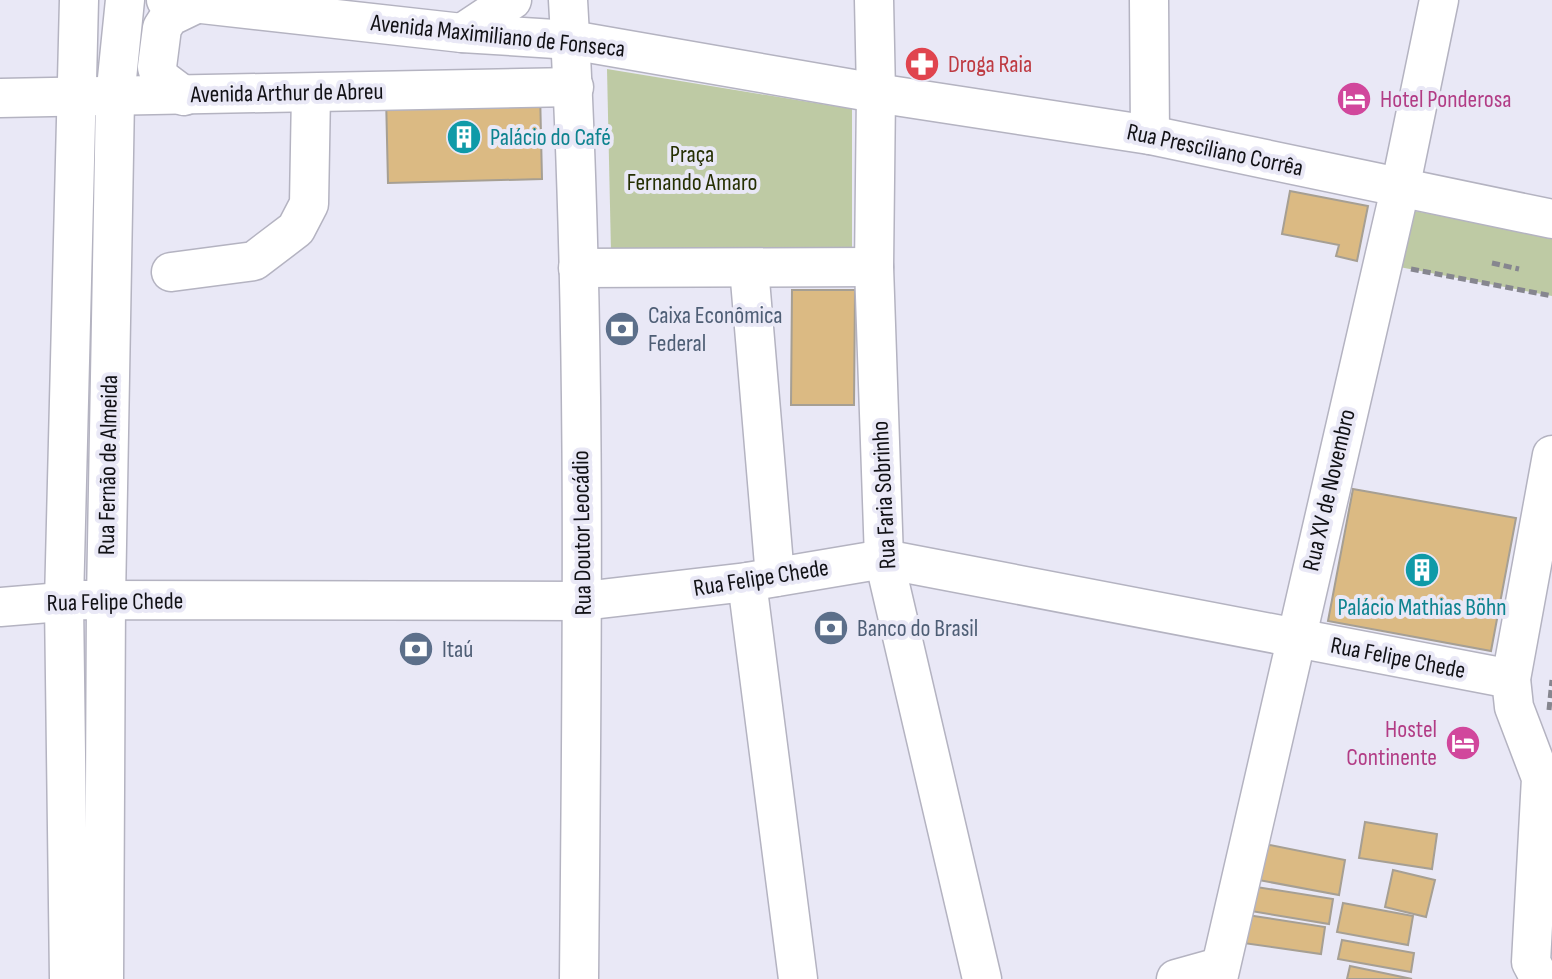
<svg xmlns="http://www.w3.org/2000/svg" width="1552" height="979" font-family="'Sofia Sans Condensed',sans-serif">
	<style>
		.green { fill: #becaa4 }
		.building { fill: #dbba83; stroke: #a69f93; stroke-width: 2 }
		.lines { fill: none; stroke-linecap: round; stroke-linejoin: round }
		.minor-casing { stroke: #b4b3c1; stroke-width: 41 }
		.path { stroke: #86868f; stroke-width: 5; stroke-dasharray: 8 4; stroke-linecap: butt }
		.minor { stroke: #fff; stroke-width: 38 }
		.labels { text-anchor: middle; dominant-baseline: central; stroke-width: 8; stroke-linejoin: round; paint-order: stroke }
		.street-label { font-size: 24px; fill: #111115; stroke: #e9e8f6 }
		.health-label { font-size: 24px; fill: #be3a42; stroke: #e9e8f6; text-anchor: start }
		.hotel-label { font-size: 24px; fill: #b23c85; stroke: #e9e8f6; text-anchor: start }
		.culture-label { font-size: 24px; fill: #0d838f; stroke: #e9e8f6; text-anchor: start }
		.park-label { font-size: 24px; fill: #252f02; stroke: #e9e8f6 }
		.service-label { font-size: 24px; fill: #4e5e75; stroke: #e9e8f6; text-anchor: start }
	</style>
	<rect width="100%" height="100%" fill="#e9e8f6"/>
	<g class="green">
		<polygon points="607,69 852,109 852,249 611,252"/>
		<polygon points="1405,209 1552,238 1552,296 1394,266"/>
	</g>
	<g class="building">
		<polygon points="540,91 542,179 388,183 386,96"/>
		<polygon points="1290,191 1368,206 1357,261 1336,256 1339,245 1282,234"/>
		<polygon points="792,290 855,290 854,405 791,405"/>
		<polygon points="1353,489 1516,518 1491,651 1328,621"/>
		<polygon points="1365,822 1437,834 1432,869 1359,858"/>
		<polygon points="1255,842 1345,860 1339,895 1248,878"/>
		<polygon points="1393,870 1435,880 1426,917 1385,907"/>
		<polygon points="1244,885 1333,899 1329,924 1239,909"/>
		<polygon points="1343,903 1413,916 1408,945 1337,932"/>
		<polygon points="1234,913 1325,927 1321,954 1229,941"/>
		<polygon points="1342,940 1414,953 1411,972 1338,959"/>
		<polygon points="1350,966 1412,979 1347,979"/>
	</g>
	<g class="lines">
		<g class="minor-casing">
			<g id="minor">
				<polyline points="166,0 462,33 571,40 876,93 1150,135 1552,219"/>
				<path d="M568,0c19,326 14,653 11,979"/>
				<polyline points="874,0 876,93 874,267 884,559 982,979"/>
				<polyline points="1149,0 1150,135"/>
				<polyline points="462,33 512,0"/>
				<polyline points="184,96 160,78 157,67 162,28 169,17 198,3"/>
				<polyline points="0,98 574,87"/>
				<polyline points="578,268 874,267"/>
				<polyline points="749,268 775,577"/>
				<polyline points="171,272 254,261 296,229 309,204 311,93"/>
				<polyline points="747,582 798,979"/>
				<polyline points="0,607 85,600 583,601 747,582 884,559 1511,679"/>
				<polyline points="69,979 64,602 79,0"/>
				<polyline points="104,979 106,600 115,98 125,0"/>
				<polyline points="1176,979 1219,967"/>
				<polyline points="1218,979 1400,189 1439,0"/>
				<polyline points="1540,979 1531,962 1541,778 1514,707 1511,679 1552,455"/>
			</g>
		</g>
		<g class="path">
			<polyline points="1492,263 1519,269"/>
			<polyline points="1411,269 1552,296"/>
			<polyline points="1549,710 1552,680"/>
		</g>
		<use href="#minor" class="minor"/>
	</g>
	<defs>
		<g id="pharmacy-disc" transform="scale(1.8)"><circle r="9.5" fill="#e0444e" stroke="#e9e8f6"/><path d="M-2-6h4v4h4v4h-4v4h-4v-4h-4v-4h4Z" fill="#fff"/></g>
		<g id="hotel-disc" transform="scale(1.8)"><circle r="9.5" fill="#d1479c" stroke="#e9e8f6"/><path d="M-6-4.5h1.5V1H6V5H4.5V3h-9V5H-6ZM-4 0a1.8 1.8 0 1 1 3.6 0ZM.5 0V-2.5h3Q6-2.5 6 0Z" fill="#fff"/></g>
		<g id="building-disc" transform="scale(1.8)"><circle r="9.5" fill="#0f9aa8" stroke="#e9e8f6"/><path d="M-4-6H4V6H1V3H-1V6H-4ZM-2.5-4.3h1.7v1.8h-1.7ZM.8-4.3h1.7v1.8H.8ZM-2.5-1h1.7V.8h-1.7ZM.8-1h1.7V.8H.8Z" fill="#fff"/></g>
		<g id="bank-disc" transform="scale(1.8)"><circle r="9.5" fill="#5c6f8a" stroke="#e9e8f6"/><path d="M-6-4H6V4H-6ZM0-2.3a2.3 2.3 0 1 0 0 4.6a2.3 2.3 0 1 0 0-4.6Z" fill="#fff"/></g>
	</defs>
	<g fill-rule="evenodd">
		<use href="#pharmacy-disc" x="922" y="64"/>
		<use href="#hotel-disc" x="1354" y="99"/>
		<use href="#building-disc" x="464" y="137"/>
		<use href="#bank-disc" x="622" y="329"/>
		<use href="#building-disc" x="1422" y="570"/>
		<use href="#bank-disc" x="831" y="628"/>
		<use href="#bank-disc" x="416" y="649"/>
		<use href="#hotel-disc" x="1463" y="743"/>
	</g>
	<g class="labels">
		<g class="street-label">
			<text transform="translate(498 36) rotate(6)">Avenida Maximiliano de Fonseca</text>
			<text transform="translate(287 93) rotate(-1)">Avenida Arthur de Abreu</text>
			<text transform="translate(1215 150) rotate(12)">Rua Presciliano Corrêa</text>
			<text transform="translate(108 465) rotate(-89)">Rua Fernão de Almeida</text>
			<text transform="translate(1329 490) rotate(-77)">Rua XV de Novembro</text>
			<text transform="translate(884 495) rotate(-93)">Rua Faria Sobrinho</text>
			<text transform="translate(582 533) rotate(-91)">Rua Doutor Leocádio</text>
			<text transform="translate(761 578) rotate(-9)">Rua Felipe Chede</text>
			<text transform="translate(115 602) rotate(-1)">Rua Felipe Chede</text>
			<text transform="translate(1398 658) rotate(11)">Rua Felipe Chede</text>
		</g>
		<g class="health-label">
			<text x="948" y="64">Droga Raia</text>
		</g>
		<g class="hotel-label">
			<text x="1380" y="99">Hotel Ponderosa</text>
			<text x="1437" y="729" text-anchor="end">Hostel<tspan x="1437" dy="28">Continente</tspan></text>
		</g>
		<g class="culture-label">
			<text x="490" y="137">Palácio do Café</text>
			<text x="1422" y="607" text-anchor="middle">Palácio Mathias Böhn</text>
		</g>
		<g class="park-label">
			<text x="692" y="154">Praça<tspan x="692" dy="28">Fernando Amaro</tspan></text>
		</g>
		<g class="service-label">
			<text x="648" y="315">Caixa Econômica<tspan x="648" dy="28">Federal</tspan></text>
			<text x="857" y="628">Banco do Brasil</text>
			<text x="442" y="649">Itaú</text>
		</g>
	</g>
</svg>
